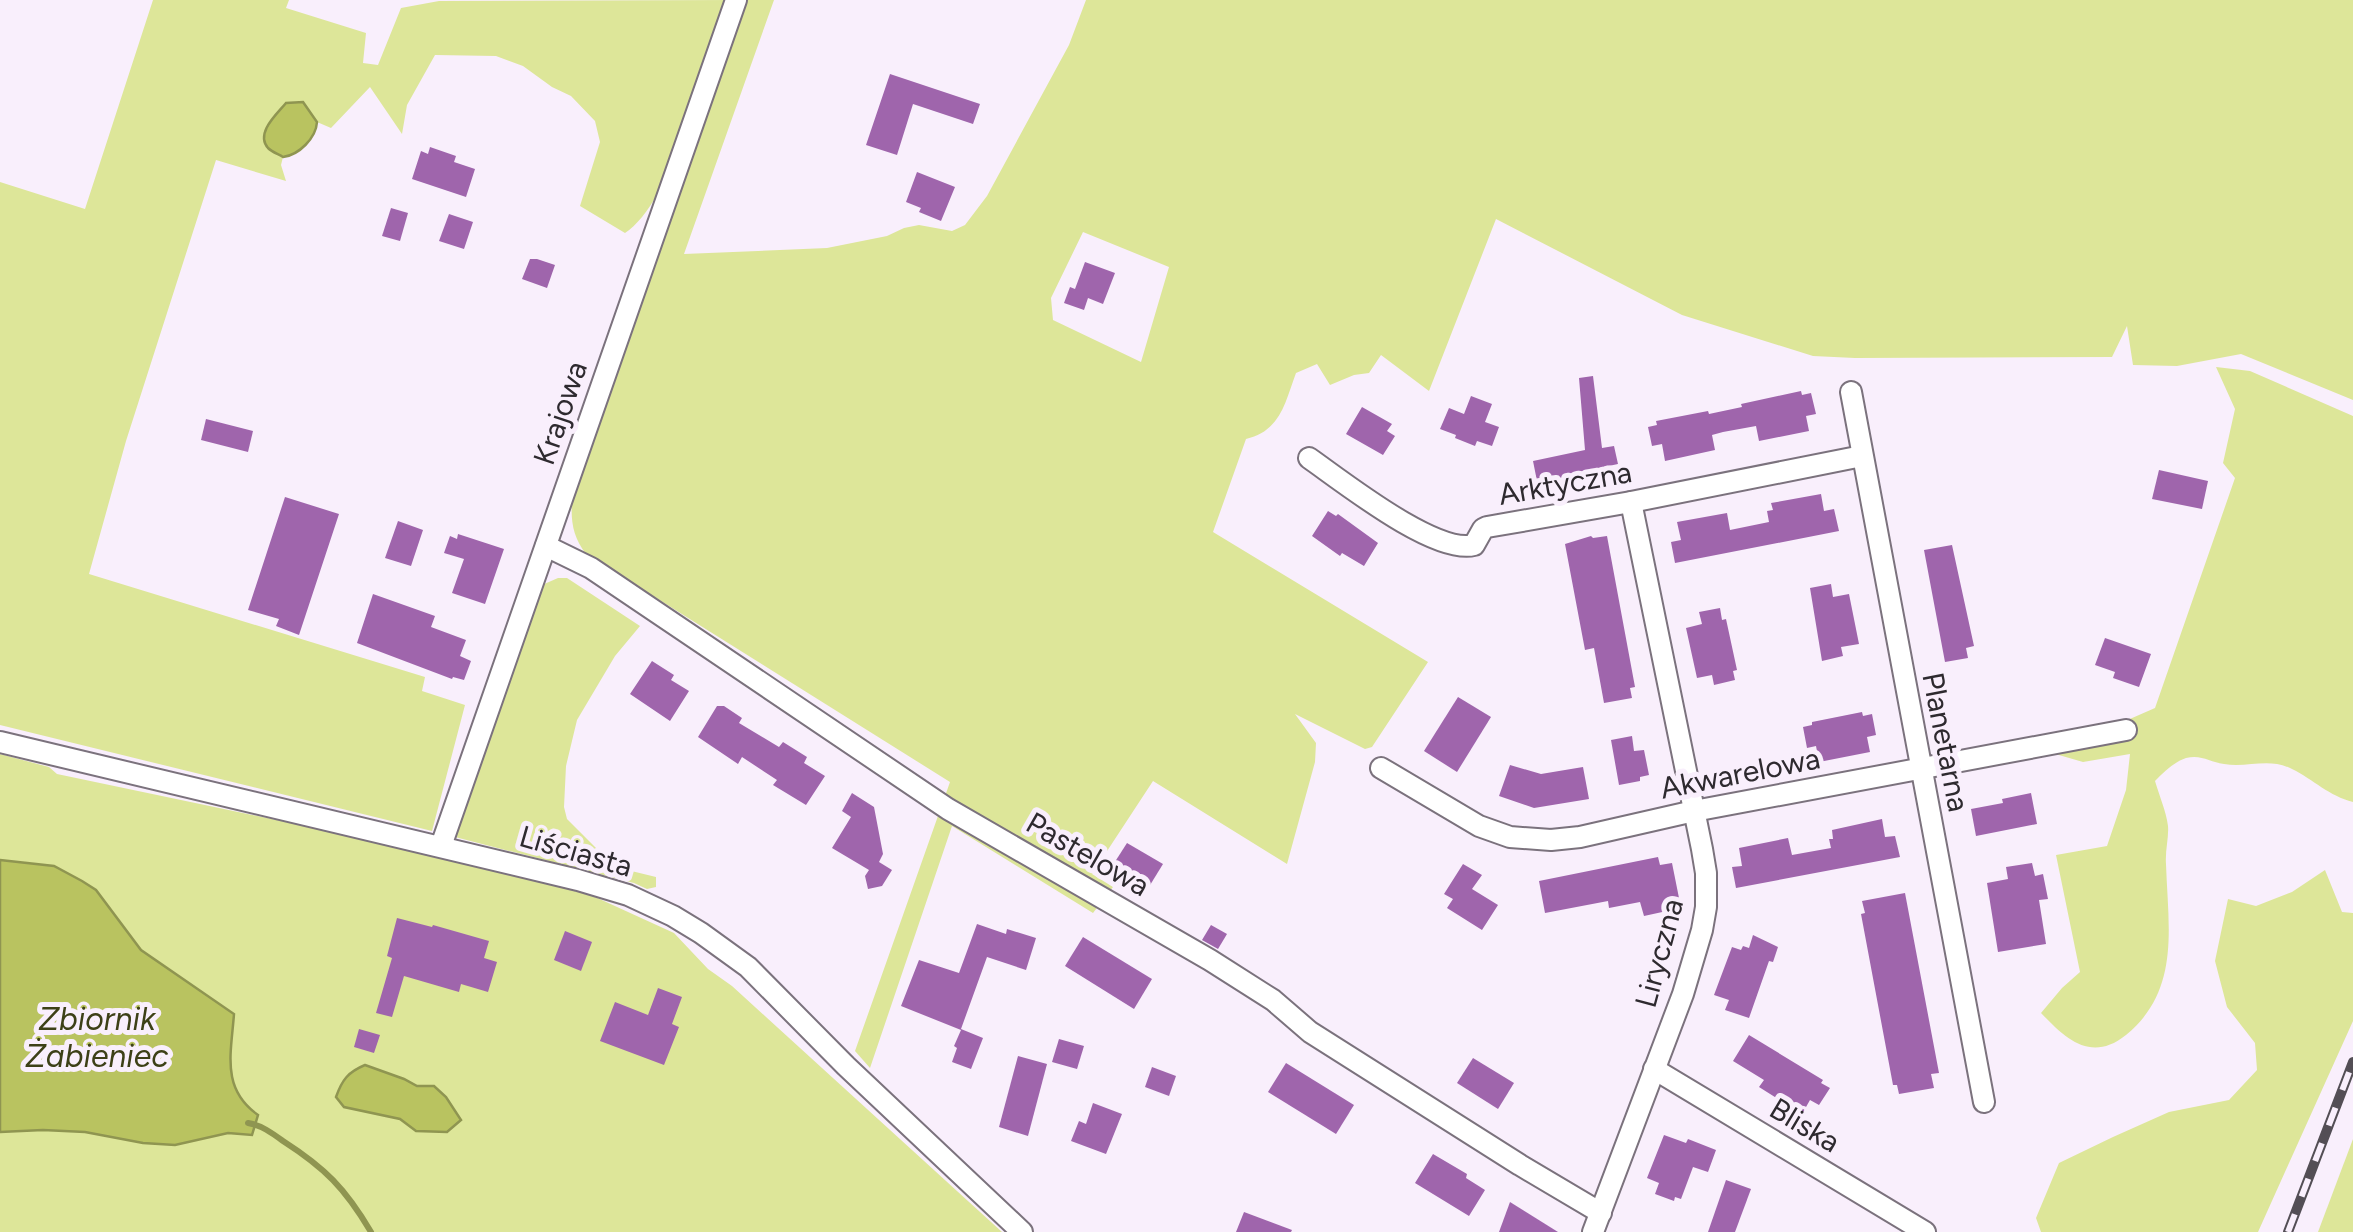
<svg xmlns="http://www.w3.org/2000/svg" width="2353" height="1232" font-family="Figtree,sans-serif">
	<style>
		.green { fill: #dde699; fill-rule: evenodd }
		.water { fill: #b9c360; stroke: #8f9551; stroke-width: 2.5 }
		.lines { fill: none; stroke-linecap: round; stroke-linejoin: round }
		.stream { stroke: #8f9551; stroke-width: 6 }
		.building { fill: #9f65ac }
		.minor-casing { stroke: #7b727d; stroke-width: 24 }
		.minor { stroke: #fff; stroke-width: 20 }
		.rail-casing { stroke: #534e55; stroke-width: 10 }
		.rail { stroke: #f9effc; stroke-width: 6; stroke-dasharray: 19; stroke-linecap: butt }
		.labels { text-anchor: middle; dominant-baseline: central; stroke-width: 10; stroke-linejoin: round; paint-order: stroke }
		.street-label { font-size: 30px; fill: #2e2a2f; stroke: #f9effc }
		.water-label { font-size: 32px; font-style: italic; fill: #3d4017; stroke: #f9effc }
	</style>
	<rect width="100%" height="100%" fill="#f9effc"/>
	<g class="green">
		<path d="M153,0h136l-3,8 80,25 -3,30 15,2 23,-57 38,-7 293,-1c-20,55 -60,204 -107,233l-45,-27 20,-64 -5,-21 -24,-25 -19,-9 -29,-21 -27,-10 -61,-1 -28,50 -5,29 -32,-47 -39,41 -14,-6 -14,-19 -36,44 16,10 -2,8 5,16 -70,-21 -90,281 -37,133 336,103 -3,14 43,14 -33,126 -432,-106v-543l85,27z"/>
		<path d="M741,0h33l-90,254 143,-6 60,-12 17,-8 15,-3 33,6 13,-6 22,-29 82,-151 17,-45h1267v400l-112,-46 -64,12 -44,-1 -6,-39 -15,31 -257,1 -42,-2 -131,-41 -186,-96 -67,172 -48,-36 -12,18 -15,2 -24,10 -13,-21 -21,9c-11,29 -15,58 -50,66l-33,93 215,130 -56,85 -7,2 -70,-35 21,29 -1,19 -28,102 -134,-83 -61,93 21,13 -20,26 -141,-87 -82,242 -15,-17 95,-269 -364,-228c-15,-19 -16,-38 -13,-63zM1083,232l86,35 -28,95 -88,-42 -2,-22z"/>
		<path d="M2216,367l34,4 103,45v386c-24,-6 -39,-22 -61,-33 -23,-12 -44,-1 -68,-5 -14,-2 -23,-10 -38,-6 -12,4 -22,14 -31,23 4,14 11,30 13,45 1,11 -3,25 -2,38 2,63 15,126 -40,171 -35,28 -60,4 -85,-22l21,-25 18,-16 -24,-117 51,-9 19,-56 4,-36 -47,8 -31,-9 103,-45 80,-230 -12,-15 12,-54z"/>
		<polygon points="558,578 567,578 640,626 615,656 577,720 566,766 564,807 567,819 615,867 656,877 656,887 647,889 634,883 455,837 511,671 542,585"/>
		<polygon points="0,754 49,767 57,774 444,855 593,896 674,933 708,969 732,986 1002,1232 0,1232"/>
		<polygon points="2325,870 2342,912 2353,913 2353,1021 2258,1232 2041,1232 2036,1218 2059,1163 2113,1137 2169,1112 2229,1100 2257,1070 2255,1043 2227,1007 2215,961 2228,899 2256,906 2292,892"/>
		<polygon points="2353,1139 2353,1232 2318,1232"/>
	</g>
	<g class="water">
		<path d="M303,102l14,20c-1,16 -18,33 -34,35 -5,-3 -11,-5 -15,-9 -13,-15 9,-34 18,-45z"/>
		<path d="M0,860l54,6 28,15 14,9 45,60 93,64c-3,40 -13,75 24,101l-6,20 -24,-2 -53,12 -32,-2 -58,-11 -42,-2 -43,2z"/>
		<path d="M365,1065l39,14 13,7h17l12,11 15,23 -14,12 -31,-1 -16,-12 -56,-12 -8,-10c6,-17 12,-25 29,-32z"/>
	</g>
	<g class="lines">
		<path class="stream" d="M248,1123c13,2 24,10 35,18 42,27 62,47 88,91"/>
	</g>
	<g class="building">
		<polygon points="890,74 980,104 973,124 913,104 897,155 866,145"/>
		<polygon points="430,147 456,156 454,162 475,169 466,197 412,179 421,151 428,154"/>
		<polygon points="917,172 955,187 941,221 919,212 921,208 906,202"/>
		<polygon points="391,208 408,213 400,241 382,236"/>
		<polygon points="449,214 473,222 464,249 439,241"/>
		<polygon points="530,259 537,259 555,265 547,288 522,279"/>
		<polygon points="1085,262 1115,273 1103,304 1088,298 1084,310 1064,303 1070,287 1075,289"/>
		<polygon points="1593,376 1602,448 1614,446 1618,464 1562,476 1564,481 1544,485 1544,480 1537,481 1533,461 1585,450 1579,378"/>
		<polygon points="1801,391 1802,395 1811,393 1816,414 1806,416 1809,431 1759,441 1756,426 1723,432 1712,435 1715,450 1665,461 1662,444 1652,446 1648,427 1657,425 1656,421 1708,411 1709,414 1742,407 1741,404"/>
		<polygon points="1471,396 1492,404 1485,422 1499,427 1492,446 1477,441 1475,446 1455,438 1456,435 1440,429 1449,408 1464,414"/>
		<polygon points="1362,407 1392,424 1387,431 1395,436 1383,455 1346,434"/>
		<polygon points="206,419 253,431 248,452 201,440"/>
		<polygon points="2159,470 2208,481 2202,509 2152,499"/>
		<polygon points="1821,494 1824,511 1834,509 1839,531 1675,563 1671,542 1681,540 1677,522 1727,513 1730,530 1769,522 1767,511 1773,510 1771,503"/>
		<polygon points="285,497 339,514 299,635 276,626 279,619 248,610"/>
		<polygon points="1328,511 1336,516 1338,514 1378,543 1364,566 1342,553 1340,556 1312,536"/>
		<polygon points="398,521 423,530 411,566 385,558"/>
		<polygon points="458,534 504,549 485,604 452,593 464,559 444,553 450,536 457,539"/>
		<polygon points="1591,536 1593,538 1607,536 1635,687 1630,688 1632,698 1604,703 1594,648 1585,650 1565,544"/>
		<polygon points="1952,545 1974,646 1966,648 1968,658 1945,662 1924,550"/>
		<polygon points="1831,584 1833,597 1849,594 1859,644 1841,647 1843,656 1822,661 1810,588"/>
		<polygon points="373,594 435,616 431,627 466,640 460,656 471,661 464,680 453,677 452,679 357,643"/>
		<polygon points="1720,608 1722,620 1726,619 1737,670 1733,671 1735,680 1714,685 1712,675 1697,678 1686,628 1702,624 1699,612"/>
		<polygon points="2105,638 2151,654 2139,687 2113,678 2115,672 2095,665"/>
		<polygon points="652,661 674,675 671,680 689,691 670,721 630,694"/>
		<polygon points="1458,697 1491,717 1457,772 1424,751"/>
		<polygon points="717,706 724,706 742,718 739,723 779,747 783,742 807,757 804,763 825,776 806,805 773,785 777,780 742,757 738,764 698,737"/>
		<polygon points="1862,712 1863,716 1872,714 1876,735 1867,737 1870,752 1819,762 1816,746 1807,748 1803,727 1812,725 1812,722"/>
		<polygon points="1632,736 1634,751 1644,750 1649,775 1640,777 1640,781 1619,785 1611,740"/>
		<polygon points="1510,765 1541,774 1583,767 1589,799 1534,808 1499,796"/>
		<polygon points="852,793 874,807 883,854 879,862 892,870 882,886 868,889 865,876 869,870 832,848 851,817 842,811"/>
		<polygon points="2031,793 2037,824 1976,836 1971,809 2003,803 2002,799"/>
		<polygon points="1882,819 1885,837 1895,836 1900,857 1736,888 1732,867 1742,866 1739,848 1788,838 1792,855 1831,848 1829,839 1833,839 1832,830"/>
		<polygon points="1127,843 1163,864 1147,890 1111,868"/>
		<polygon points="1658,857 1660,865 1672,863 1679,898 1674,898 1676,909 1644,916 1640,902 1609,908 1608,901 1545,913 1539,881"/>
		<polygon points="2032,863 2035,876 2043,874 2048,899 2039,900 2046,944 1998,952 1987,883 2008,879 2006,867"/>
		<polygon points="1463,864 1482,875 1472,889 1498,905 1482,930 1447,908 1453,899 1444,894"/>
		<polygon points="1905,893 1939,1073 1931,1074 1934,1088 1899,1094 1897,1085 1893,1085 1861,914 1865,913 1862,901"/>
		<polygon points="397,918 432,927 433,925 489,941 484,958 497,962 488,992 461,984 459,992 404,976 392,1017 376,1013 392,958 387,956"/>
		<polygon points="977,924 1006,934 1007,929 1036,938 1026,970 987,957 961,1029 983,1038 971,1069 952,1062 957,1048 954,1046 961,1030 901,1006 919,960 959,973"/>
		<polygon points="1211,925 1227,934 1218,949 1202,940"/>
		<polygon points="565,931 592,942 581,971 554,960"/>
		<polygon points="1753,935 1778,947 1773,962 1769,961 1749,1018 1725,1010 1729,1000 1714,995 1732,947 1741,950 1743,946 1749,948"/>
		<polygon points="1083,937 1152,979 1134,1009 1065,966"/>
		<polygon points="658,988 682,997 672,1024 679,1027 664,1065 600,1041 615,1002 648,1015"/>
		<polygon points="359,1029 380,1035 374,1053 354,1047"/>
		<polygon points="1749,1035 1823,1080 1821,1083 1830,1088 1819,1105 1810,1100 1802,1114 1759,1087 1764,1080 1733,1061"/>
		<polygon points="1059,1039 1084,1046 1077,1069 1052,1062"/>
		<polygon points="1018,1056 1047,1064 1028,1136 999,1127"/>
		<polygon points="1473,1058 1514,1083 1498,1109 1457,1083"/>
		<polygon points="1286,1063 1354,1105 1336,1134 1268,1092"/>
		<polygon points="1152,1067 1176,1076 1169,1096 1145,1087"/>
		<polygon points="1093,1103 1122,1114 1106,1154 1071,1141 1079,1121 1086,1124"/>
		<polygon points="1664,1135 1686,1143 1688,1139 1716,1150 1708,1172 1693,1167 1681,1199 1675,1197 1674,1201 1655,1194 1659,1183 1647,1178"/>
		<polygon points="1433,1154 1467,1174 1466,1178 1485,1190 1469,1216 1415,1183"/>
		<polygon points="1726,1180 1751,1189 1735,1232 1708,1232"/>
		<polygon points="1510,1202 1558,1232 1499,1232"/>
		<polygon points="1244,1212 1292,1230 1291,1232 1236,1232"/>
	</g>
	<g class="lines">
		<g class="minor-casing">
			<g id="minor">
				<polyline points="1851,392 1984,1102"/>
				<path d="M1309,458c33,23 126,97 165,87l9,-16 4,-2 144,-25 231,-46"/>
				<polyline points="546,546 591,568 948,809 1210,960 1273,1000 1310,1032 1520,1165 1601,1213"/>
				<polyline points="0,742 578,880 628,895 673,916 701,933 748,967 846,1066 1022,1232"/>
				<polyline points="1381,768 1479,826 1510,837 1551,840 1580,837 1694,811 2126,730"/>
				<polyline points="441,846 736,0"/>
				<polyline points="1654,1069 1925,1232"/>
				<polyline points="1593,1232 1683,994 1702,930 1706,907 1706,873 1702,849 1631,502"/>
			</g>
		</g>
		<use href="#minor" class="minor"/>
		<g class="rail-casing">
			<polyline id="rail" points="2288,1232 2353,1062"/>
		</g>
		<use href="#rail" class="rail"/>
	</g>
	<g class="labels">
		<g class="street-label">
			<text transform="translate(560 413) rotate(-71)">Krajowa</text>
			<text transform="translate(1565 483) rotate(-10)">Arktyczna</text>
			<text transform="translate(1946 742) rotate(79)">Planetarna</text>
			<text transform="translate(1740 773) rotate(-11)">Akwarelowa</text>
			<text transform="translate(576 851) rotate(16)">Liściasta</text>
			<text transform="translate(1088 854) rotate(30)">Pastelowa</text>
			<text transform="translate(1659 953) rotate(-75)">Liryczna</text>
			<text transform="translate(1805 1125) rotate(31)">Bliska</text>
		</g>
		<g class="water-label">
			<text x="97" y="1019">Zbiornik<tspan x="97" dy="37">Żabieniec</tspan></text>
		</g>
	</g>
</svg>
